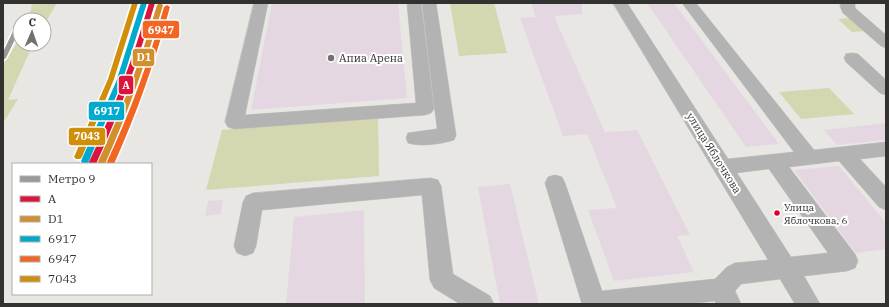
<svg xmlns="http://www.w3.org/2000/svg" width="889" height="307" font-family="'IBM Plex Serif',serif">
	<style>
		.green { fill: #d4d7af }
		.building { fill: #e4d7e1 }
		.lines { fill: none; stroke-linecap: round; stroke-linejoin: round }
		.minor-casing { stroke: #c3c3c1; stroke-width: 1 }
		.minor { fill: #b4b3b3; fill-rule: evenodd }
		.rail-1-casing { stroke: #fff; stroke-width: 3 }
		.rail-2-casing { stroke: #fff; stroke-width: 3 }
		.rail-3-casing { stroke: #fff; stroke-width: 3 }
		.rail-4-casing { stroke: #fff; stroke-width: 3 }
		.rail-5-casing { stroke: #fff; stroke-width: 3 }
		.rail-1 { fill: #dc143c; fill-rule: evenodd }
		.rail-2 { fill: #d18f2d; fill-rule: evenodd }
		.rail-3 { fill: #00a9ce; fill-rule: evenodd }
		.rail-4 { fill: #f26522; fill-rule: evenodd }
		.rail-5 { fill: #d08f0a; fill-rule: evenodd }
		.metro-1-casing { stroke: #fff; stroke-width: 3 }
		.metro-1 { fill: #9b9a99; fill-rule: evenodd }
		.poi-dot { fill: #72716f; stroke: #fff; stroke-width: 1.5 }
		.bus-dot { fill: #e4002b; stroke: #fff; stroke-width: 1.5 }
		.labels { text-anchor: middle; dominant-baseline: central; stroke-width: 4; stroke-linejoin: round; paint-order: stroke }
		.bus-label { font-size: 10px; fill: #323230; stroke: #fff; text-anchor: start }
		.poi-label { font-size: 11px; fill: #323230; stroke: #fff; text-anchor: start }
		.street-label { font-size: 11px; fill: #323230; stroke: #fff }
		.line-badge { stroke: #fff; stroke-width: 1.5 }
		.badge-label { font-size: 11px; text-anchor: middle; font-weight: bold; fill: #fff }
	</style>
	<rect width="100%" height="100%" fill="#e8e7e4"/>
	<g class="green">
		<polygon points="32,3 57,3 44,25 44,20 29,20"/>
		<polygon points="450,3 494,3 507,53 459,56"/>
		<polygon points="852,18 866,31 852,32 838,19"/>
		<polygon points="20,38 20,44 33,44 8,100 18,99 3,123 3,65"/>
		<polygon points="829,88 854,114 801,119 779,92"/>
		<polygon points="378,118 379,176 206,190 222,130"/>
	</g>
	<g class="building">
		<polygon points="272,3 398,3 407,98 251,110"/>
		<polygon points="531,3 582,3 582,14 554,16 605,132 637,130 690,235 677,236 694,272 614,281 588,210 617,208 587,134 563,136 520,18 536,17"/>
		<polygon points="647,3 674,3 779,144 746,147"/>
		<polygon points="886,123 886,140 837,145 824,130"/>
		<polygon points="839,166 886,223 886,249 856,253 794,170"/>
		<polygon points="510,184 539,304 500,304 478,187"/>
		<polygon points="223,200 221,214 205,216 208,201"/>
		<polygon points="364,210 365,304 286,304 294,217"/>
	</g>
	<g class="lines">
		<g class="minor-casing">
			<g id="minor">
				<polygon points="254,3 268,3 245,115 416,103 407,3 421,3 434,109 431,113 425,115 234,129 228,127 225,122"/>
				<path d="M422,3h14l20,132 -2,5c-13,4 -33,7 -46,3l-2,-5 2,-5 29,-4z"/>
				<path d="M613,3h14l101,156 66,-7 -112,-149h14l118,147 72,-8v14l-26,3 26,28v23l-7,-3 -40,-46 -50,6 66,87 3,7 -3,7 -8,3 -43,5 16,28h-25l-15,-25 -39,5 -6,7 6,13h-25l-1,-3 -29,3h-104l-37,-121 3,-6 7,-2 7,2 3,6 37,108 113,-12 12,-12 8,-4 33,-3zM769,169l59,84 -37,4 -54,-84z"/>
				<polygon points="841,3 855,3 855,8 886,35 886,48 881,46 843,13 840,6"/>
				<polygon points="852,53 858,54 886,80 886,95 880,93 846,62 844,58 846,54"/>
				<polygon points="431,178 438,180 441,186 453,274 490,296 494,304 460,304 434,288 430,280 422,195 262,210 256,246 253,253 245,256 237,253 234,246 243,202 246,196 253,193"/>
			</g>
		</g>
		<use href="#minor" class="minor"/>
		<g class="rail-1-casing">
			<path id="rail-1" d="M149,3h6c-16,55 -35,109 -59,161h-8c25,-52 45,-105 61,-161z"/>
		</g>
		<g class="rail-2-casing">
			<path id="rail-2" d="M160,3l3,2c-16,55 -35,107 -58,159h-8c24,-52 44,-104 60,-159z"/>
		</g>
		<g class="rail-3-casing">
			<polygon id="rail-3" points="141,3 147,3 122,82 89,161 88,163 82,163 81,161 116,82"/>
		</g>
		<g class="rail-4-casing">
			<path id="rail-4" d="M167,5l3,2c-15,54 -33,106 -56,157h-8c24,-51 43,-103 58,-157z"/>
		</g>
		<g class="rail-5-casing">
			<polygon id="rail-5" points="132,3 138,3 114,79 82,157 80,159 76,159 74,157 108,79"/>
		</g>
		<use href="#rail-1" class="rail-1"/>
		<use href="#rail-2" class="rail-2"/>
		<use href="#rail-3" class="rail-3"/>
		<use href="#rail-4" class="rail-4"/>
		<use href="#rail-5" class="rail-5"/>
		<g class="metro-1-casing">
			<polygon id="metro-1" points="20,21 20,29 6,58 3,60 3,52 17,23"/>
		</g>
		<use href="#metro-1" class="metro-1"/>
	</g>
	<circle class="poi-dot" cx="331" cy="58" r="4"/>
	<circle class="bus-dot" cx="777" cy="213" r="3.5"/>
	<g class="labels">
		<g class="bus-label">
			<text x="784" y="207">Улица<tspan x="784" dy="13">Яблочкова, 6</tspan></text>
		</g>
		<g class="poi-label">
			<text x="339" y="58">Апиа Арена</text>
		</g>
		<g class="street-label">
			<text transform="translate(714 153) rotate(58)">улица Яблочкова</text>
		</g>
	</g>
	<g class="line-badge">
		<rect x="142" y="20" width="38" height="19" rx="4" fill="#f26522"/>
		<rect x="132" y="48" width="23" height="19" rx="4" fill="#d18f2d"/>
		<rect x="118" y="75" width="16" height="20" rx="4" fill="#dc143c"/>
		<rect x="88" y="101" width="37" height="20" rx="4" fill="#00a9ce"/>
		<rect x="68" y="127" width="38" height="19" rx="4" fill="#d08f0a"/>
	</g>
	<g class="badge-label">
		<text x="161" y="34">6947</text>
		<text x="144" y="61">D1</text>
		<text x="126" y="89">A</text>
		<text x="107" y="115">6917</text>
		<text x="87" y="140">7043</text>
	</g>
	<rect width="889" height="307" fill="none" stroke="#323230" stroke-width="8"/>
	<rect x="12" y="163" width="140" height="132" fill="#ffffff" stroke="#adadac"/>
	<rect x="20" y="176" width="20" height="6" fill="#9b9a99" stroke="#adadac"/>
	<text x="48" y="183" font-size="12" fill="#323230">Метро 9</text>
	<rect x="20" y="196" width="20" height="6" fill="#dc143c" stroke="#adadac"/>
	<text x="48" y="203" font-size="12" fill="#323230">A</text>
	<rect x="20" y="216" width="20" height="6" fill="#d18f2d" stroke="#adadac"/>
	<text x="48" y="223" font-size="12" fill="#323230">D1</text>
	<rect x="20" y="236" width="20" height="6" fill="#00a9ce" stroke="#adadac"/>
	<text x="48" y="243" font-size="12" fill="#323230">6917</text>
	<rect x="20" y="256" width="20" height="6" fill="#f26522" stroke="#adadac"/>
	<text x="48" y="263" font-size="12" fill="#323230">6947</text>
	<rect x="20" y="276" width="20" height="6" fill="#d08f0a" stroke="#adadac"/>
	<text x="48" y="283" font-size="12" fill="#323230">7043</text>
	<g transform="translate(32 32) rotate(2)"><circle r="19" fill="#ffffff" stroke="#adadac"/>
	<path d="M0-3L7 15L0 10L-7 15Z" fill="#72716f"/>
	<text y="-6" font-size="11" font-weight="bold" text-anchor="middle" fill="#323230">С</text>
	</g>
</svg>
